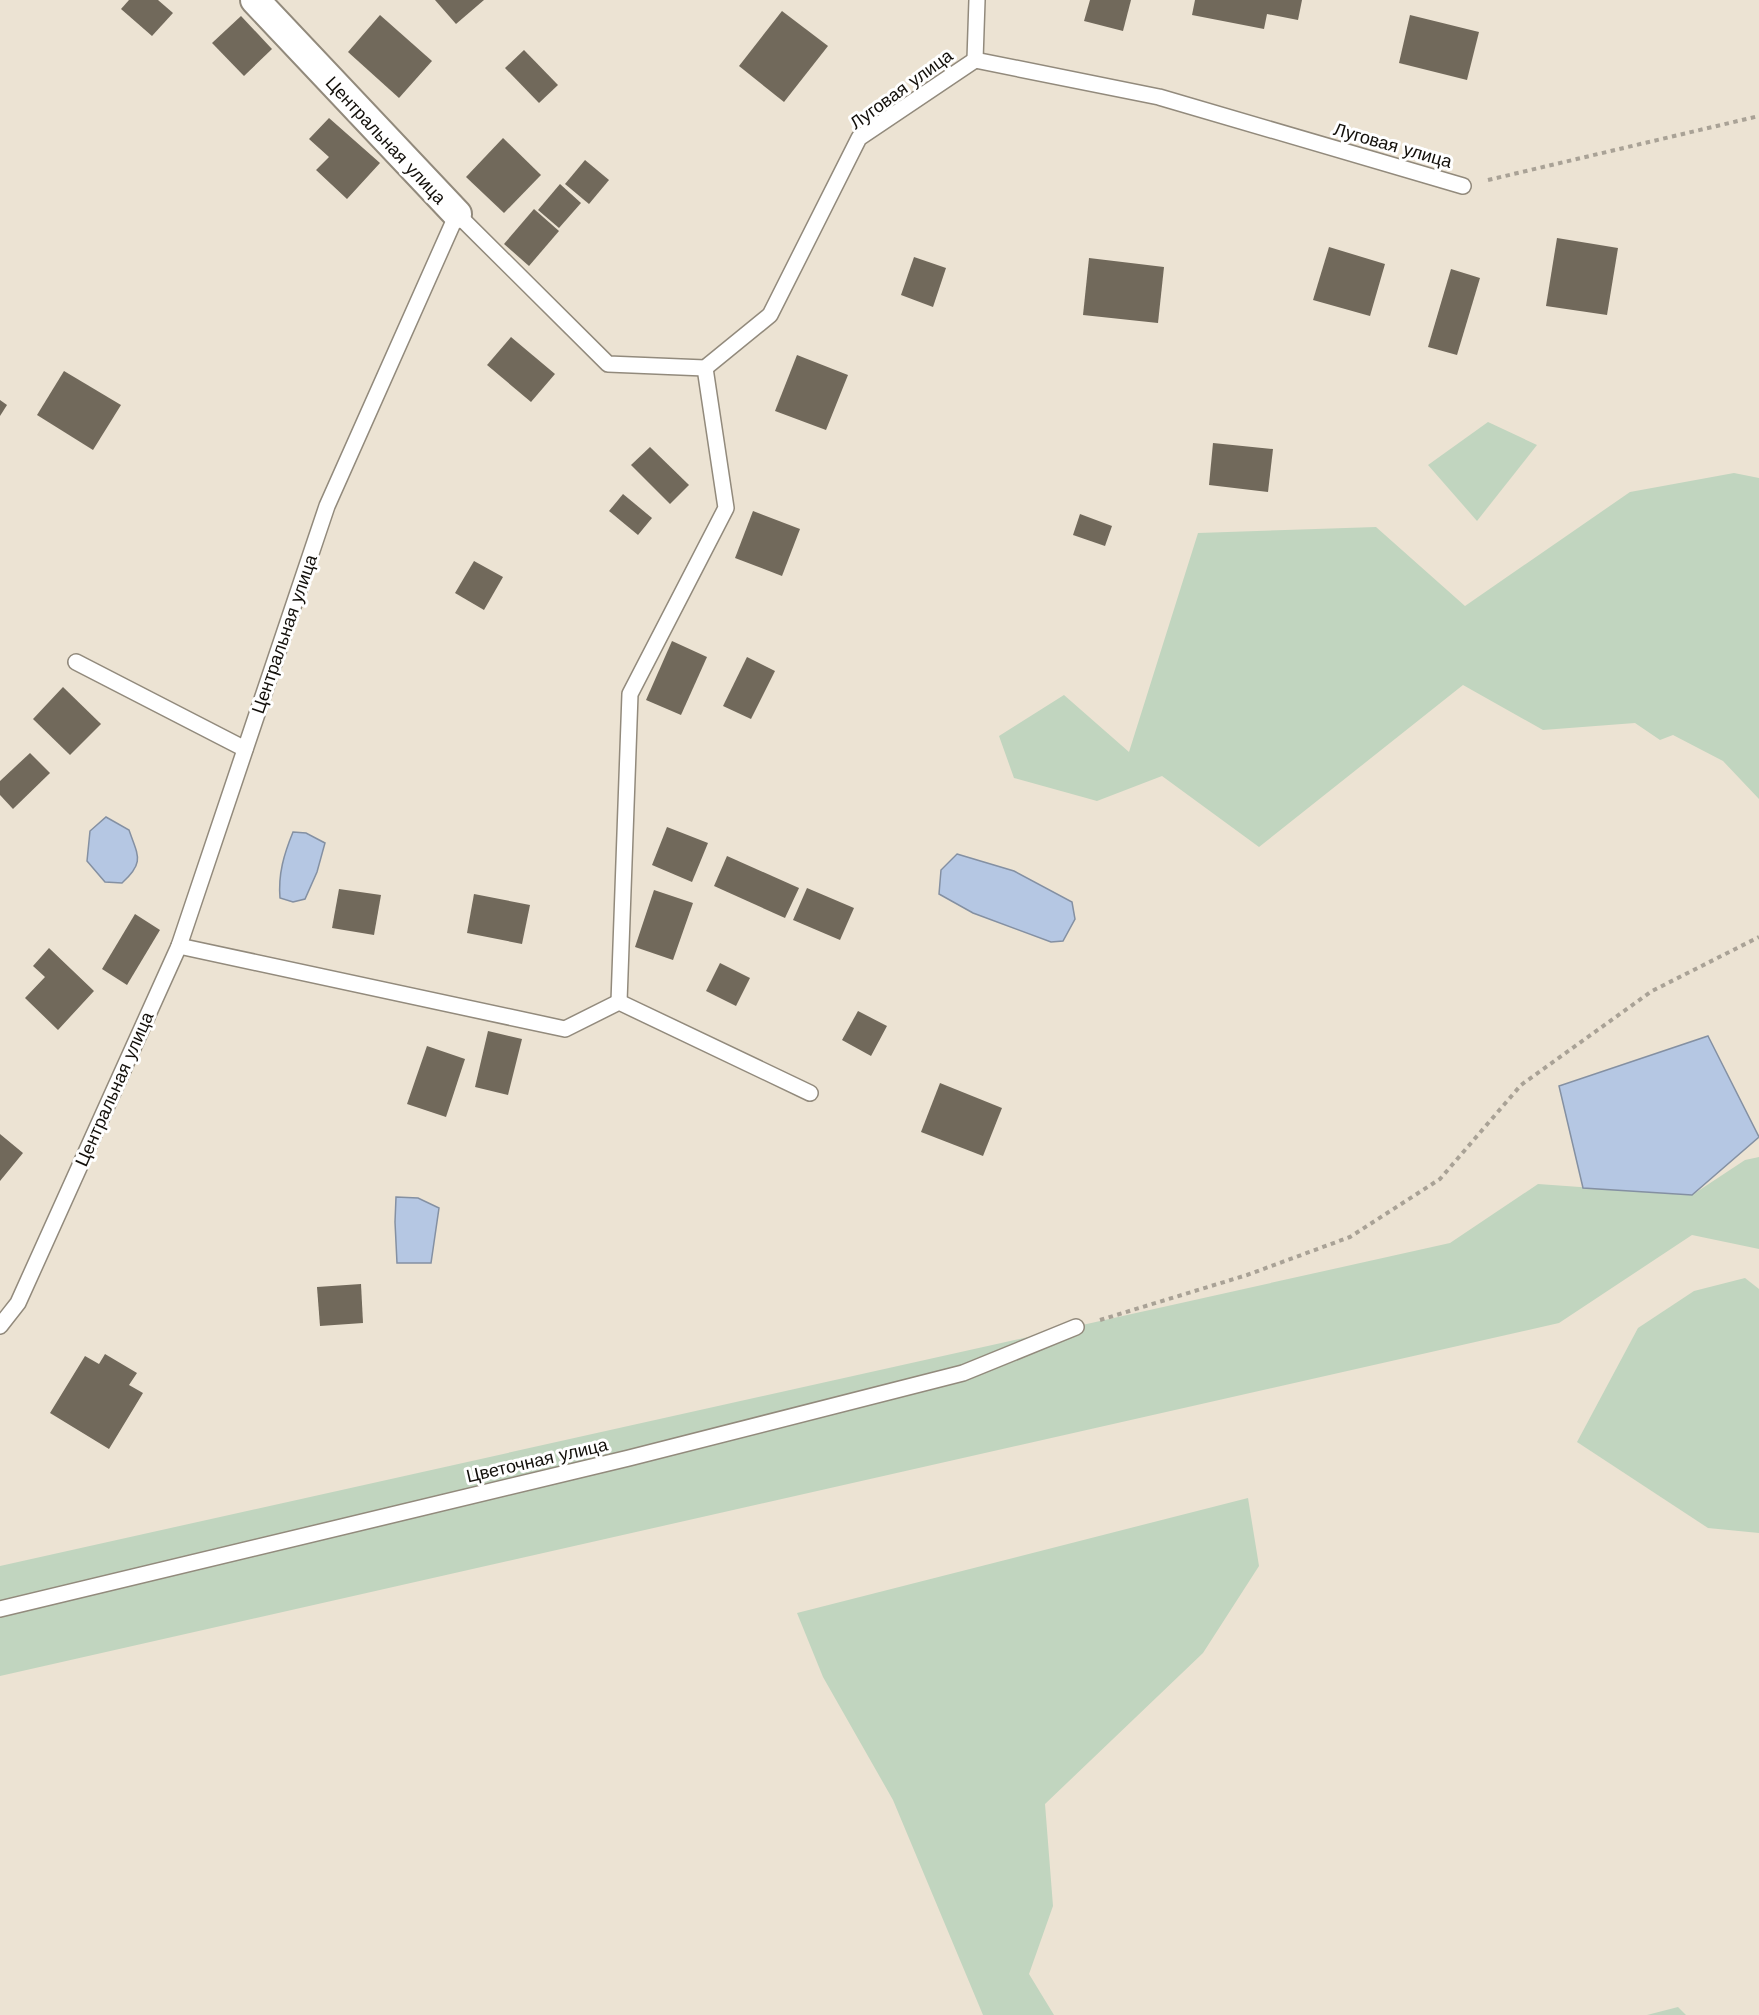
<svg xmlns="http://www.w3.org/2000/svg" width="1759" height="2015" font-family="'Work Sans',sans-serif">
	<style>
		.green { fill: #c1d5bf }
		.water { fill: #b5c7e3; stroke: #8490a2; stroke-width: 1.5 }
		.building { fill: #71695b }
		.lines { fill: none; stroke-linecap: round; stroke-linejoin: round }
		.lane-casing { stroke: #928a7c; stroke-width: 18 }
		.street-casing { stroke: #928a7c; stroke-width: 32 }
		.path { stroke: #a9a296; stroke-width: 4; stroke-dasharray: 4.5 4.5; stroke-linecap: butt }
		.lane { stroke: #fff; stroke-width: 15 }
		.street { stroke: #fff; stroke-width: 28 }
		.labels { text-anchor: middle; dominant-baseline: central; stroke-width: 6; stroke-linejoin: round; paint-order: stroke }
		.street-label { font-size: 18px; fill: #120f0a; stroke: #fff }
	</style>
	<rect width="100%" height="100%" fill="#ece3d3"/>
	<g class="green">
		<polygon points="1488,422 1537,445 1477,521 1428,465"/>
		<polygon points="1734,473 1759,478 1759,799 1723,761 1673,735 1660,740 1635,723 1543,730 1463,685 1259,847 1162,776 1097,801 1014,778 999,736 1064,695 1129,752 1198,533 1376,527 1465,606 1630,492"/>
		<polygon points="1759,1157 1759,1249 1692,1235 1559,1323 0,1676 0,1566 1450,1243 1538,1184 1692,1195 1745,1160"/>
		<polygon points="1745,1278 1759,1289 1759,1533 1708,1528 1577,1442 1638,1328 1694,1291"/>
		<polygon points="1248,1498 1259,1566 1203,1653 1045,1804 1053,1906 1029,1974 1054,2015 983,2015 893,1800 823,1677 797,1613"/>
		<polygon points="1678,2007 1686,2015 1647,2015"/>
	</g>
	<g class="water">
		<path d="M106,817l23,13c9,26 16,32 -7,53l-17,-1 -18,-21 3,-30z"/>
		<path d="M293,832l13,1 19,10 -8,29 -12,27 -12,3 -13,-4c-2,-24 4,-44 13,-66z"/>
		<polygon points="957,854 1014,871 1072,902 1075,919 1063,941 1051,942 973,913 939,894 941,870"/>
		<polygon points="1708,1036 1759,1137 1692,1195 1583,1188 1559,1086"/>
		<polygon points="396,1197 418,1198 439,1208 431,1263 397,1263 395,1222"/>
	</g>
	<g class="building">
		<polygon points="129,0 158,0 173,13 152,36 121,9"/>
		<polygon points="435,0 484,0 456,24"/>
		<polygon points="1090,0 1131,0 1123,31 1084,21"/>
		<polygon points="1195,0 1302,0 1298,20 1267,14 1264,29 1192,15"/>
		<polygon points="782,11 828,46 784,102 739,66"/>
		<polygon points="380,15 432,61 399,98 348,52"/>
		<polygon points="1410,15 1479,32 1467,80 1399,63"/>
		<polygon points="241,16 272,49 244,76 212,43"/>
		<polygon points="524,50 558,85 539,103 505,68"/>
		<polygon points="329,118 380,163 347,199 316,170 329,157 309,139"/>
		<polygon points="503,138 541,175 504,213 466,177"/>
		<polygon points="585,160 609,180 589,204 565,184"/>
		<polygon points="560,184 581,203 559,228 538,210"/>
		<polygon points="534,209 559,231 529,266 504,244"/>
		<polygon points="1557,238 1618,248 1607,315 1546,306"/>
		<polygon points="1329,247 1385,264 1370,316 1313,300"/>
		<polygon points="914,257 946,268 933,307 901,295"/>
		<polygon points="1089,258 1164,267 1158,323 1083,315"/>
		<polygon points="1451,269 1480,278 1457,355 1428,347"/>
		<polygon points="511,337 555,374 531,402 487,365"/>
		<polygon points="797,355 848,375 826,430 775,411"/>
		<polygon points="64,371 121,405 93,450 37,415"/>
		<polygon points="0,400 7,405 0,416"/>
		<polygon points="1213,443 1273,449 1268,492 1209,485"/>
		<polygon points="650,447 689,485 670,504 631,465"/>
		<polygon points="623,494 652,518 638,535 609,511"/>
		<polygon points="753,511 800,529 782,576 735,558"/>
		<polygon points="1080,514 1112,526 1105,546 1073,535"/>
		<polygon points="474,561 503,577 484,610 455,593"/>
		<polygon points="672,641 707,657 681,715 646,700"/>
		<polygon points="747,657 775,671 751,719 723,706"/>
		<polygon points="63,687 101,724 70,755 33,719"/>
		<polygon points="30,753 50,773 13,809 0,795 0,781"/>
		<polygon points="667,827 708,843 692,882 652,865"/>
		<polygon points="727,856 799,888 785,918 714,886"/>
		<polygon points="807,888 854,908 840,940 793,920"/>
		<polygon points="339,889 381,895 374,935 332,928"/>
		<polygon points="654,890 693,903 673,960 635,947"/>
		<polygon points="474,894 530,905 522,944 467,933"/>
		<polygon points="135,914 160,930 127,985 102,969"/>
		<polygon points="49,948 94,991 58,1030 25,998 45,977 33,966"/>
		<polygon points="720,963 750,978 736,1006 706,991"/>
		<polygon points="858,1011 887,1026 871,1056 842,1040"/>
		<polygon points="488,1031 522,1039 508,1095 475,1087"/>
		<polygon points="427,1046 465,1059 446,1117 407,1104"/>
		<polygon points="940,1083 1002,1108 983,1156 921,1132"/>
		<polygon points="0,1134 23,1153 0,1181"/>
		<polygon points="361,1284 363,1323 320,1326 317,1287"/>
		<polygon points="105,1354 137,1373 129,1385 143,1393 109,1449 50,1413 85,1356 99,1364"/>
	</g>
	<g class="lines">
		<g class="lane-casing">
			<g id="lane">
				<polyline points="975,60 977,0"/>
				<polyline points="76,662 245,749"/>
				<polyline points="179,946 565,1029 619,1002 810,1093"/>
				<polyline points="619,1002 630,694 726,508 705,368"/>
				<polyline points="0,1326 18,1303 179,946 327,506 457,214 608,364 705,368 770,315 859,138 975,60 1159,97 1463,186"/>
				<polyline points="0,1609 629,1458 963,1373 1076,1327"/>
			</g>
		</g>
		<g class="street-casing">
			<polyline id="street" points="255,0 457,214"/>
		</g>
		<g class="path">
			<polyline points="1488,180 1759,116"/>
			<polyline points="1100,1320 1247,1275 1350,1237 1440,1179 1521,1085 1652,991 1759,937"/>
		</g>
		<use href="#lane" class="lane"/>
		<use href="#street" class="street"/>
	</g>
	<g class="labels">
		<g class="street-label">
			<text transform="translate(901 89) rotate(-36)">Луговая улица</text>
			<text transform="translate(386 140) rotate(47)">Центральная улица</text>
			<text transform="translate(1393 145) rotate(16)">Луговая улица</text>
			<text transform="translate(284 634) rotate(-71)">Центральная улица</text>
			<text transform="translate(114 1089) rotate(-66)">Центральная улица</text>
			<text transform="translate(537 1460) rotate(-13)">Цветочная улица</text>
		</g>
	</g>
</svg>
